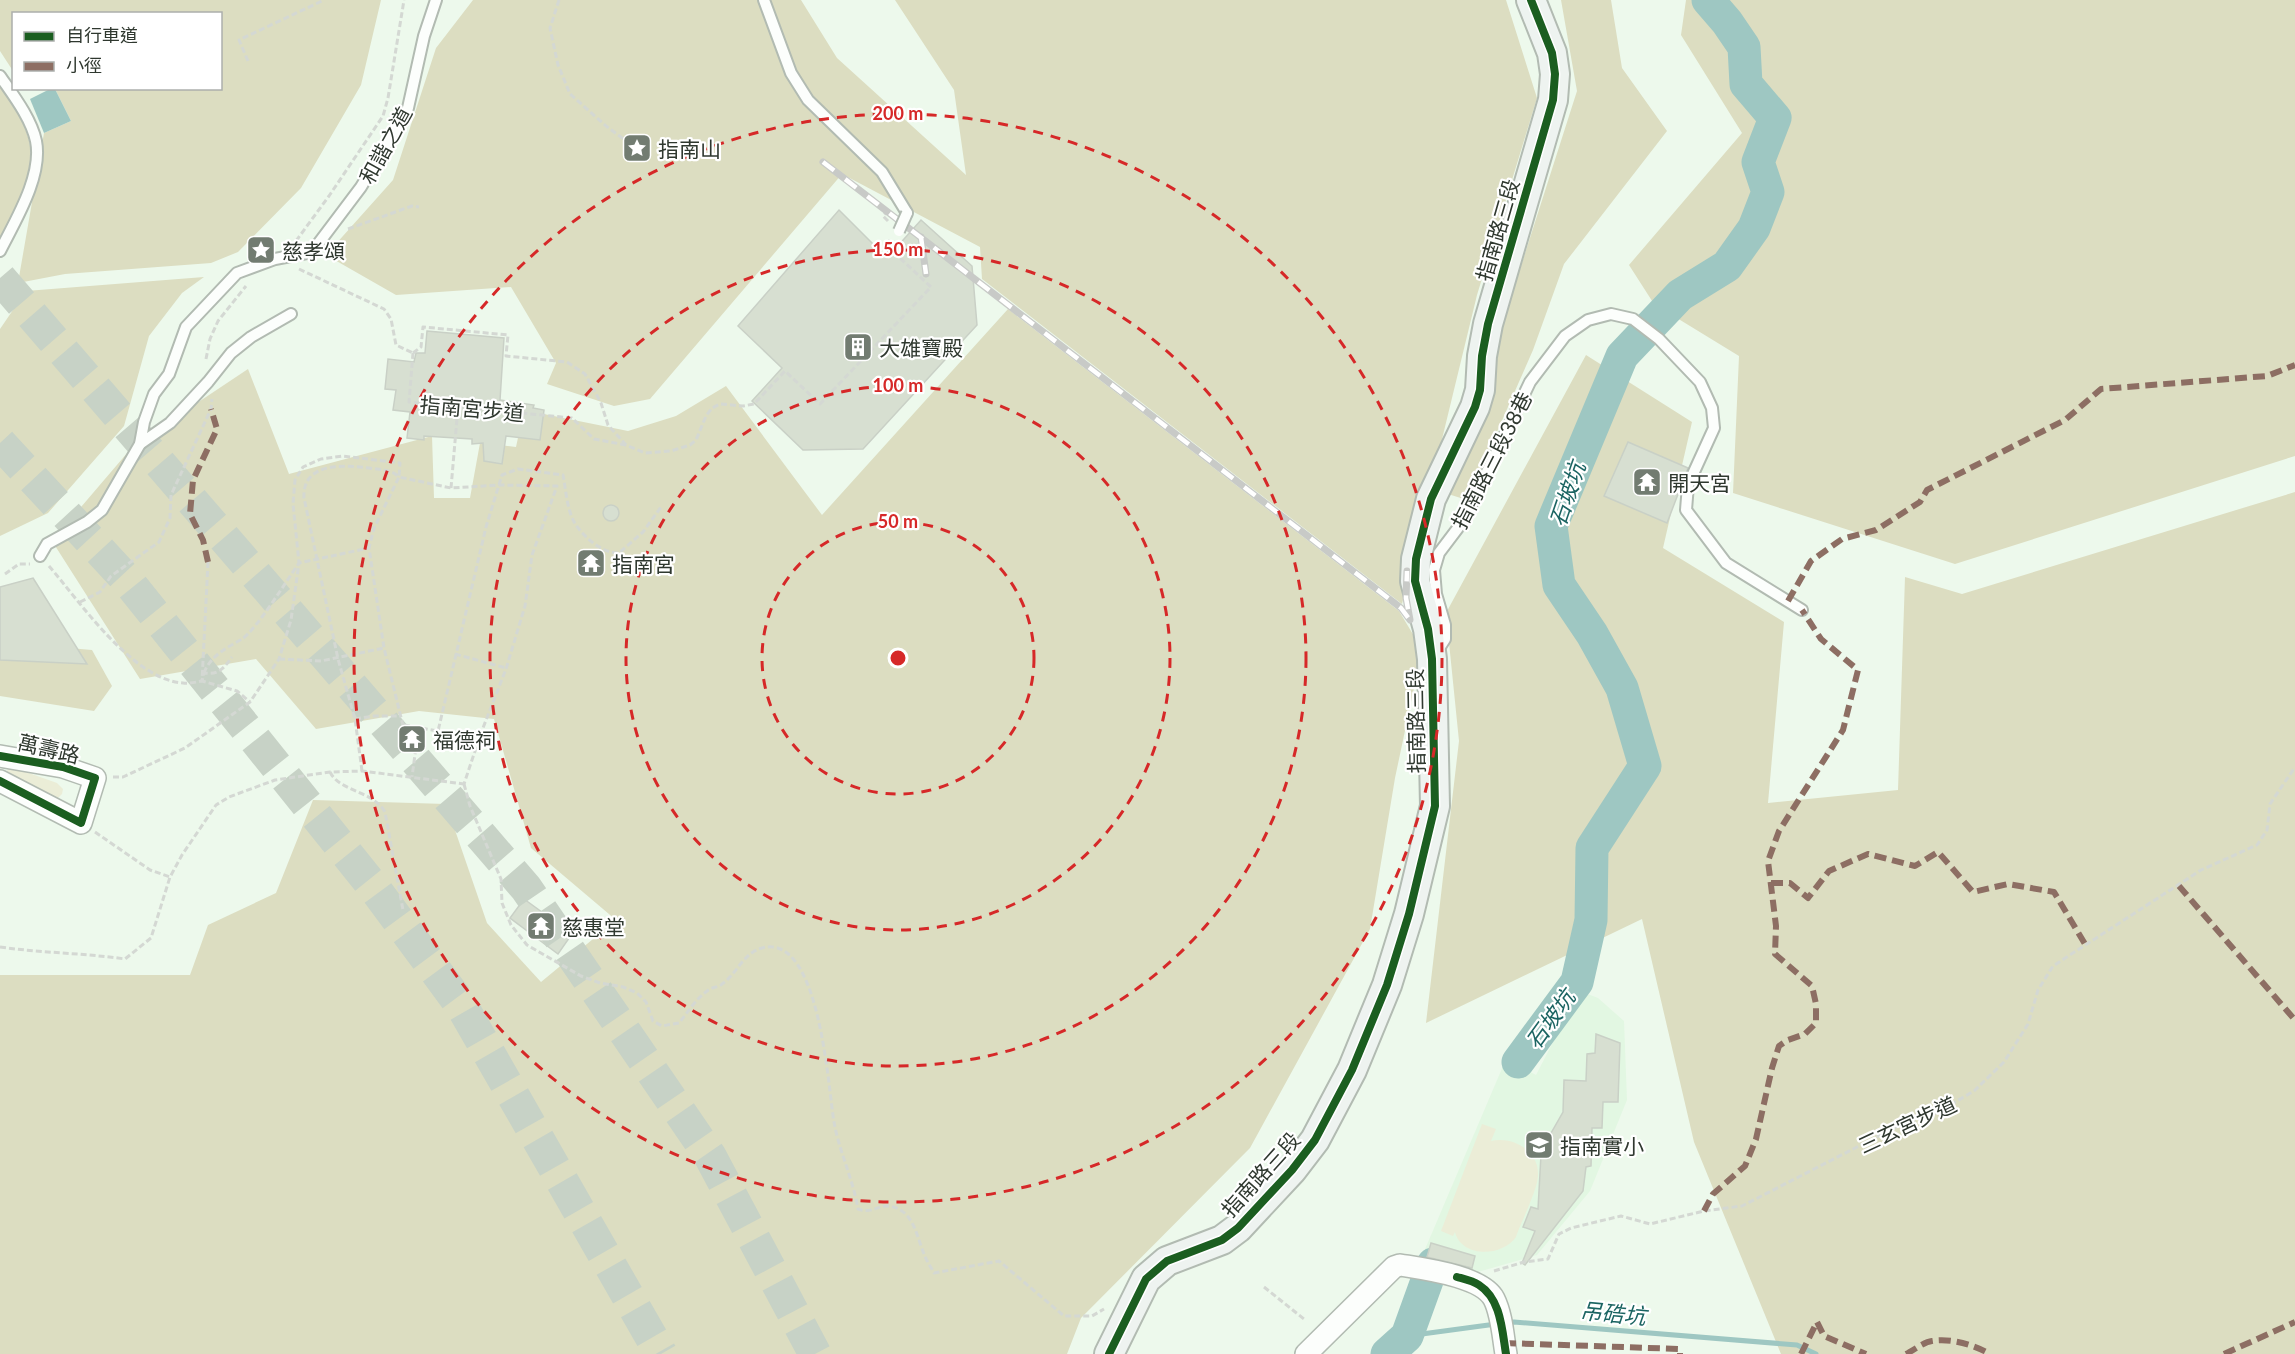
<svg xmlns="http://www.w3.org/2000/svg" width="2295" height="1354" font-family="Lato,'Noto Sans TC',sans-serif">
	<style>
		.built { fill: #e2f7e2 }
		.green { fill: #ebedd7 }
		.forest { fill: #dcddc1 }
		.water { fill: #9ec7c2 }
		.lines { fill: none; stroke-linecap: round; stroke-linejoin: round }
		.stream { stroke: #9ec7c2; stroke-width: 5 }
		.river { stroke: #9ec7c2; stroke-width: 33 }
		.building { fill: #d7dfd1; stroke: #c9d0c6; stroke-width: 1.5 }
		.highway-tunnel { stroke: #c7d2c6; stroke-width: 33; stroke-dasharray: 33 16; stroke-linecap: butt }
		.lane-casing { stroke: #b2bbb2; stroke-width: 14 }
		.street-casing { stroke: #b2bbb2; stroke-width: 24 }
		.secondary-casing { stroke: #b2bbb2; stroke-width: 32 }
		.path { stroke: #d4d8d3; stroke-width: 3; stroke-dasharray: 6 3; stroke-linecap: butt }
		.lane { stroke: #fcfefc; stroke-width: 10 }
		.street { stroke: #fcfefc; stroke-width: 21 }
		.secondary { stroke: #eef3f0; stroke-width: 28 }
		.rail-casing { stroke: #c8cac7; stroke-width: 7 }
		.rail { stroke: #fff; stroke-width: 4.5; stroke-dasharray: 14; stroke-linecap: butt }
		.lane-bridge-casing { stroke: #b2bbb2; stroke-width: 14; stroke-linecap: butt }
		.lane-bridge { stroke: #fcfefc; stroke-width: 10 }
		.quiet { stroke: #8d6e63; stroke-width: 6; stroke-dasharray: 12 6; stroke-linecap: butt }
		.cycleway-casing { stroke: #fff; stroke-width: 11 }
		.cycleway { stroke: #1b5e20; stroke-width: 8 }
		.ring { fill: none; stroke: #d62828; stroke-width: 3; stroke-dasharray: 10 8 }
		.labels { text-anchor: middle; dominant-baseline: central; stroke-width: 4.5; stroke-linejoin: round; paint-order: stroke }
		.street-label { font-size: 21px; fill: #2f382f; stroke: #fff }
		.poi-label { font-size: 21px; fill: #2f382f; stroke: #fff; text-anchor: start }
		.water-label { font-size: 22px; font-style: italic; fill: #1b6462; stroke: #fff }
		.centre { fill: #d62828; stroke: #fff; stroke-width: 3 }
		.ring-label { font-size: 18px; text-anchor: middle; font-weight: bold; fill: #d62828; stroke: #fff; stroke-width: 4.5; stroke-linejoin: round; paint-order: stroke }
	</style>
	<rect width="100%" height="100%" fill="#edf9ec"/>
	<polygon class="built" points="1585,993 1598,998 1624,1021 1627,1100 1590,1191 1537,1255 1471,1274 1420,1261 1506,1059 1536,1075 1566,1017"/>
	<g class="green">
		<polygon points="12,767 57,783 63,789 62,794 57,799 8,775 7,770"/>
		<path d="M1482,1124l14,5 -5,12c21,-5 48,9 47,34 0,14 -17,47 -22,62 -15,21 -55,20 -61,-5l-2,4 -12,-5z"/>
	</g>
	<g class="forest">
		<polygon points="0,0 381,0 361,85 301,188 238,252 211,263 65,274 18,283 44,133 71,121 55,89 220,88 220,14 14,14 13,71 0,51"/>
		<polygon points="473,0 801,0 837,58 966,175 954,90 895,0 1506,0 1537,98 1477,295 1402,604 982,279 980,247 842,174 650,399 614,406 547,384 556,363 511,287 396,295 326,255 393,180 436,48"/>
		<polygon points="1561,0 1611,0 1622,68 1667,131 1564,264 1533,350 1467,500 1448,494 1577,91"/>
		<polygon points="1686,0 2295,0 2295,456 1955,564 1733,493 1739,356 1654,304 1629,265 1742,133 1681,35"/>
		<path d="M0,83c9,17 23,36 28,54 11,34 -14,72 -28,102z"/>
		<polygon points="204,277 182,293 149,336 124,426 48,513 0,536 0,329 26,291"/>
		<polygon points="1008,309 1399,611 1420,646 1421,655 1395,778 1370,929 1250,1148 1081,1318 1067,1354 0,1354 0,975 190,975 208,925 276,893 313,800 446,804 487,923 541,982 616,920 531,848 494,719 419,711 316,729 256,659 140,679 52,541 134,445 248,369 289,474 432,436 434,498 470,498 480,443 516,447 524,410 628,431 676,416 726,386 822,515"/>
		<polygon points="1586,355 1692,422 1663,548 1784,622 1768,803 1898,790 1905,577 1962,594 2295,492 2295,1354 1781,1354 1694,1142 1642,919 1426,1023 1459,741 1446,613"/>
		<polygon points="0,642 92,650 112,686 94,711 0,696"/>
	</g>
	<polygon class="water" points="52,88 55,89 71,121 44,133 30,99"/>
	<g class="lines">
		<g class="stream">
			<polyline points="1506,1323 1514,1322 1797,1345 1816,1354"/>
			<polyline points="1407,1336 1496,1324"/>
		</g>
		<g class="river">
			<polyline points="1518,1062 1577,982 1591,920 1592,848 1645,766 1622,688 1592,634 1559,585 1551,526 1622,356 1680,295 1727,266 1754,228 1768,192 1758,162 1775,118 1746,84 1744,47 1727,22 1708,0"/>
			<polyline points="1387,1354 1407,1336 1433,1264"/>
		</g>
	</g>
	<g class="building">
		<polygon points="839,210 887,258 921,220 972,266 977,325 863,449 803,450 752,401 782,368 738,326"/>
		<polygon points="427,331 504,338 500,400 534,405 533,408 544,410 540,440 506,436 502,464 484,461 483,443 472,444 472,439 424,436 424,440 407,438 410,412 393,410 396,390 385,389 388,359 414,362 416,353 425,353"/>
		<polygon points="1628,442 1688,468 1667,523 1604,496"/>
		<circle cx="611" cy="513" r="8"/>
		<polygon points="33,578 87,664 0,660 0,587"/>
		<polygon points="524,899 572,934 558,954 510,918"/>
		<polygon points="1596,1034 1620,1043 1618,1102 1603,1102 1602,1128 1592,1128 1591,1166 1586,1167 1583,1191 1525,1265 1522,1263 1535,1231 1523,1227 1531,1207 1538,1209 1541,1155 1535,1155 1535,1140 1547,1140 1563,1112 1564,1080 1586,1081 1587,1054 1595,1053"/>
		<polygon points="1431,1243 1475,1256 1472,1268 1427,1257"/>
	</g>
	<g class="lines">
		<g class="highway-tunnel">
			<polyline points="0,278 526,888 710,1156 815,1354"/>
			<polyline points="0,443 127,580 375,889 463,1008 661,1354"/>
		</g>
		<g class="lane-casing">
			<g id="lane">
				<polyline points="764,0 791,73 808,100 882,172 907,213"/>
				<path d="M0,76c13,19 31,42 36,65 7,35 -21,80 -36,110"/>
				<polyline points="140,444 170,423 208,382 231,353 251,337 291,314"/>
				<polyline points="40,556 47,544 87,522 102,510 140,444 144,422 154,394 169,374 186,327 237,273 275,259 312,252 361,187 408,108 424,36 436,0"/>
				<polyline points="1436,653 1445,639 1445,625 1436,594 1434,570 1439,553 1464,520 1530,382 1565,336 1588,320 1611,314 1633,319 1659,339 1700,382 1712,408 1714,428 1688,485 1686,510 1726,563 1802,610"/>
			</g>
		</g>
		<g class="street-casing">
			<g id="street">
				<polyline points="0,756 63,767 95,778 81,823 0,781"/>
				<path d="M1306,1354l88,-87 6,-2c24,4 82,11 94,34 8,16 9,38 12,55"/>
			</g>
		</g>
		<g class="secondary-casing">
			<polyline id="secondary" points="1109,1354 1146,1279 1167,1261 1222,1240 1238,1228 1292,1170 1315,1140 1352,1070 1387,985 1409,914 1435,806 1432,659 1428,629 1415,581 1416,559 1431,499 1475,407 1480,390 1482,356 1488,324 1553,100 1555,74 1552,53 1531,0"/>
		</g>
		<g class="path">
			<polyline points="559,0 550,28 558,65 570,94 606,126 637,149"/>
			<polyline points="248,61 239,40 324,0"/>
			<polyline points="888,221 883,216 890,208"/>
			<polyline points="348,229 412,206 419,207"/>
			<polyline points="296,241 329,196 383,116 388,98 404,0"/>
			<polyline points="299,269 384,309 391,319 396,345 413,353"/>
			<polyline points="413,353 421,347 423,327 508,335 506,356 567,362 585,374 601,403 608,425 626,445 645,453 671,451 690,445 696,440 706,416 712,408 720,404 743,406 754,404 785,371 820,404 931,287 886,245 890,240"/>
			<polyline points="413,353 409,402 572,418 594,439 626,445"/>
			<polyline points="206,359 210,339 218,321 246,286"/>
			<polyline points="451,488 458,407"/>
			<polyline points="208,562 202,681 237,691 250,702"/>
			<path d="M49,566c31,36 84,114 134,117 6,1 13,-1 19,-2l2,-8c15,2 20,-5 28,-16"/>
			<polyline points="5,574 19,564 30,564"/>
			<polyline points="80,602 100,592 111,576 159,542 170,518 171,495 211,409 212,399"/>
			<polyline points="455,654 506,668"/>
			<polyline points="279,659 321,661 384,648"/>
			<path d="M204,673c6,-17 24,-26 38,-34 15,-10 45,-59 57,-76l70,-15"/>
			<polyline points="355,719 374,716 401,716"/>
			<path d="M404,725l34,6 48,-204 16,-52 16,-6 45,6c3,15 4,37 13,50 10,14 26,28 43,28l24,-21 18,-25"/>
			<path d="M362,771l-7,-52 -17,-60 -34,-161c-2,-36 39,-33 65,-30 12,2 22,1 30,9l-25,51 -5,20 15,100 24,98 8,1 -4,30"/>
			<path d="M330,772c10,20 42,18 55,40l18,98"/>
			<polyline points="113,777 123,777 185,748 250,702 279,659 291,620 299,563 293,504 295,480 303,467 321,459 343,456 400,463 399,477 451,488 499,485 557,486 532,555 525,606 506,669 481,733 464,784"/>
			<path d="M464,784l6,22 31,73 1,24 9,22 16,20 54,31 19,7 23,4 14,6 9,9 7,19 9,5 17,-3c9,-11 18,-26 31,-34 4,-2 9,-2 12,-5 15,-10 21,-31 40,-36 58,-16 66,140 72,174 5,29 19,57 24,87 14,5 20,-4 31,-3 26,4 27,31 36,50 2,6 6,11 9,17l65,-12 65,55h28l12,-7"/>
			<polyline points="95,832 150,870 170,877"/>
			<path d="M0,947c42,6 83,6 125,12l26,-21 19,-61 12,-22 34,-50 13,-8 46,-17 55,-8 32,-1 102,13"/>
			<polyline points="1494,1271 1524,1262 1548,1259 1559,1234 1571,1228 1621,1216 1650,1224 1704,1211 1742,1206 1896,1127 1931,1116 1974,1091 2004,1062 2028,1024 2038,990 2053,966 2201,870 2257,845 2267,830 2270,804 2295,767"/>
			<polyline points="1264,1287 1304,1319"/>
		</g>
		<use href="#lane" class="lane"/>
		<use href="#street" class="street"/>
		<use href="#secondary" class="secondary"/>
		<g class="rail-casing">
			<g id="rail">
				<polyline points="823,162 1401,608 1410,620 1406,598 1407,571"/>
				<polyline points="921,237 926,274"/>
			</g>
		</g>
		<use href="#rail" class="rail"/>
		<g class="lane-bridge-casing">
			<polyline id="lane-bridge" points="899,231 907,213"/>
		</g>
		<use href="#lane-bridge" class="lane-bridge"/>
		<g class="quiet">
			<polyline points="208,562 203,540 190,514 193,480 217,429 211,409"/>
			<polyline points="1788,601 1811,561 1842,539 1876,530 1920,502 1927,490 2065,420 2101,389 2267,376 2295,365"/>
			<polyline points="1771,883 1790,883 1808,898 1829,871 1868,854 1915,866 1938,852 1973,892 2008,884 2054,892 2085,944"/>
			<polyline points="2179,886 2295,1020"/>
			<polyline points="1704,1211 1713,1194 1745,1166 1756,1139 1772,1068 1779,1046 1788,1040 1805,1034 1816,1023 1816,1004 1812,986 1775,954 1776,926 1768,861 1779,831 1843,730 1858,670 1821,639 1802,610"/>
			<polyline points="1504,1343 1680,1349 1680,1354"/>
			<polyline points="1801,1354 1817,1322 1824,1336 1866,1354"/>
			<path d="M1906,1354c8,-4 18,-12 26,-13 20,-3 42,4 58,13"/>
			<polyline points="2224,1354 2295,1322"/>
		</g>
		<g class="cycleway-casing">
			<g id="cycleway">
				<polyline points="0,756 63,767 95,778 81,823 0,781"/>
				<path d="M1457,1277c7,2 16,4 22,8 22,14 23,45 27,69"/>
				<polyline points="1109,1354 1146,1279 1167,1261 1222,1240 1238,1228 1292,1170 1315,1140 1352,1070 1387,985 1409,914 1435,806 1432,659 1428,629 1415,581 1416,559 1431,499 1475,407 1480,390 1482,356 1488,324 1553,100 1555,74 1552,53 1531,0"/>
			</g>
		</g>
		<use href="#cycleway" class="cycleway"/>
	</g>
	<g class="ring">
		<circle cx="898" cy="658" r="136"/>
		<circle cx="898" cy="658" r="272"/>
		<circle cx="898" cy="658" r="408"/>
		<circle cx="898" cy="658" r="544"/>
	</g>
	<defs>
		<g id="sight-square" transform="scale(1.5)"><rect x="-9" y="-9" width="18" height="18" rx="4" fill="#727c71" stroke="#fff"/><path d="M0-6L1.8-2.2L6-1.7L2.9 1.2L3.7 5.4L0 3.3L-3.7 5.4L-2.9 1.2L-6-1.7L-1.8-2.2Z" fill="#fff"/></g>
		<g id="building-square" transform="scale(1.5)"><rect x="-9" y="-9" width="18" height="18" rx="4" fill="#727c71" stroke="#fff"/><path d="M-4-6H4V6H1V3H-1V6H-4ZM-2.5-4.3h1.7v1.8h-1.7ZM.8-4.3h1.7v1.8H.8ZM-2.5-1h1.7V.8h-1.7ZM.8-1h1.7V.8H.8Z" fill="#fff"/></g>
		<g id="temple-square" transform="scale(1.5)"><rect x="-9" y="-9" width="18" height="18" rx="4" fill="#727c71" stroke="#fff"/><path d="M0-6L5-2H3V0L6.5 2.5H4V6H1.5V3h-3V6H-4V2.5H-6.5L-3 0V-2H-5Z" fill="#fff"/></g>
		<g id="school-square" transform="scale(1.5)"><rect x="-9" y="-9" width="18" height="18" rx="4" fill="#727c71" stroke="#fff"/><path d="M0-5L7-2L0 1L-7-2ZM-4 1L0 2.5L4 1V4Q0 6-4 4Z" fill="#fff"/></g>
	</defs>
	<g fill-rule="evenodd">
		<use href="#sight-square" x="637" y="148"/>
		<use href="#sight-square" x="261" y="250"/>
		<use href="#building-square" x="858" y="347"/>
		<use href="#temple-square" x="1647" y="482"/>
		<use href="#temple-square" x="591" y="563"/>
		<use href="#temple-square" x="412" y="739"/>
		<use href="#temple-square" x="541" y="926"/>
		<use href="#school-square" x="1539" y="1145"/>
	</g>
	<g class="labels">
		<g class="street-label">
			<text transform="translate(385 145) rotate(-61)">和諧之道</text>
			<text transform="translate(1497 230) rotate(-74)">指南路三段</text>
			<text transform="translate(472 408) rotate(5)">指南宮步道</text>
			<text transform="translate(1491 460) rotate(-63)">指南路三段38巷</text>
			<text transform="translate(1415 721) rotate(-91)">指南路三段</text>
			<text transform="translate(49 748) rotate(13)">萬壽路</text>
			<text transform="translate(1907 1124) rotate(-25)">三玄宮步道</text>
			<text transform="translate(1260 1174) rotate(-48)">指南路三段</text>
		</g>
		<g class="poi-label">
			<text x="658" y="148">指南山</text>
			<text x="282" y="250">慈孝頌</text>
			<text x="879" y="347">大雄寶殿</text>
			<text x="1668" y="482">開天宮</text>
			<text x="612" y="563">指南宮</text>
			<text x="433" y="739">福德祠</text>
			<text x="562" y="926">慈惠堂</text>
			<text x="1560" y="1145">指南實小</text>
		</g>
		<g class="water-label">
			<text transform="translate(1567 494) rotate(-71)">石坡坑</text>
			<text transform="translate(1550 1019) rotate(-54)">石坡坑</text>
			<text transform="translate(1613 1313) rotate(5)">吊硞坑</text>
		</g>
	</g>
	<circle cx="898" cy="658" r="9" class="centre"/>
	<g class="ring-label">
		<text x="898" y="120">200 m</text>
		<text x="898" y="256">150 m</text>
		<text x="898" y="392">100 m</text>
		<text x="898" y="528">50 m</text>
	</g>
	<rect x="12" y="12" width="210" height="78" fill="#ffffff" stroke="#acafac" stroke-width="1.5"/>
	<rect x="24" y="32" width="30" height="9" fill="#1b5e20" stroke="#acafac" stroke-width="1.5"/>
	<text x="66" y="42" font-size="18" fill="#2f382f">自行車道</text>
	<rect x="24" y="62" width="30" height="9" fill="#8d6e63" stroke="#acafac" stroke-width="1.5"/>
	<text x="66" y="72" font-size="18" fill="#2f382f">小徑</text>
</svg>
